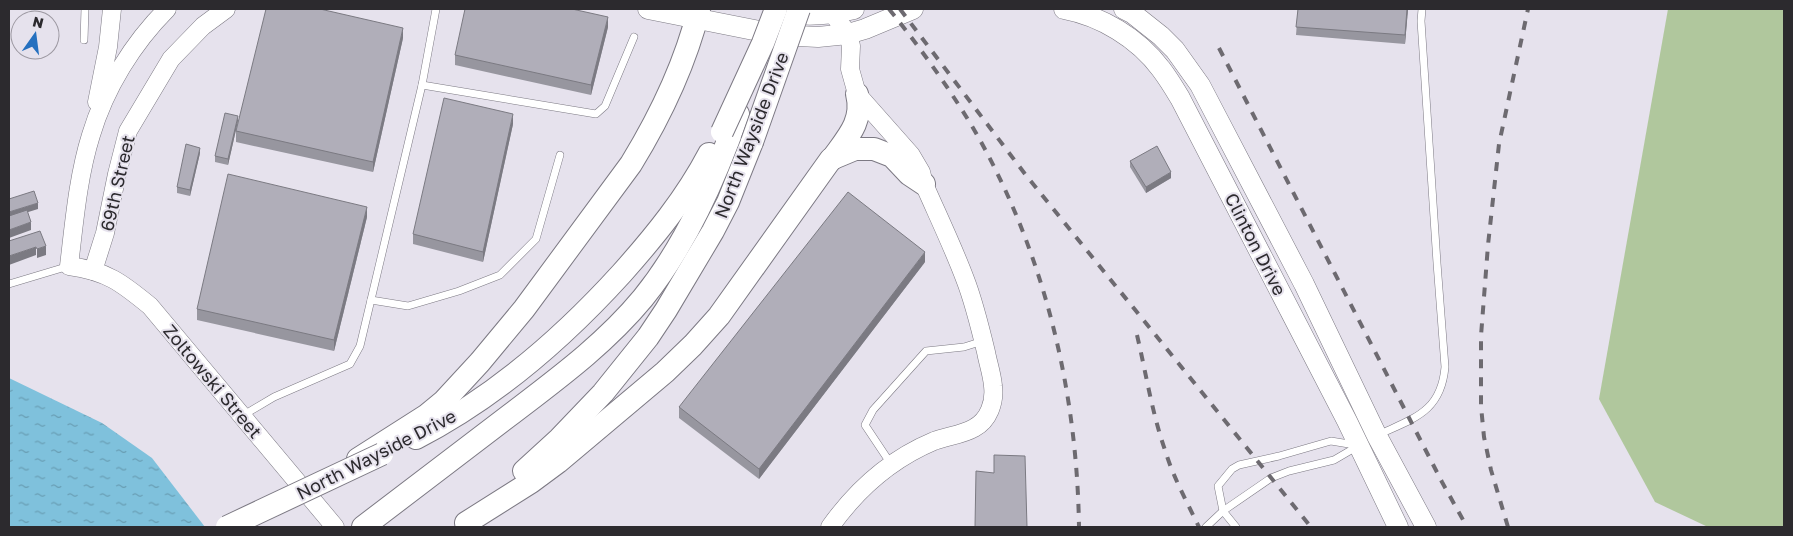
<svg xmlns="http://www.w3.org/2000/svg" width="1793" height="536" font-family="'Golos Text',sans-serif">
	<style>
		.grass { fill: #b0c79d }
		.water { fill: url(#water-ripples) }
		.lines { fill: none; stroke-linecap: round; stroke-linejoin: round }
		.service-casing { stroke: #7c7983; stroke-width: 8 }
		.tertiary-casing { stroke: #7c7983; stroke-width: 19 }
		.secondary-casing { stroke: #7c7983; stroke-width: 21 }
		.primary-casing { stroke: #7c7983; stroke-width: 24 }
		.service { stroke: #fff; stroke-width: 7 }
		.tertiary { stroke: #fff; stroke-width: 18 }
		.secondary { stroke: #fff; stroke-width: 20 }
		.primary { stroke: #fff; stroke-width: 22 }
		.rail { stroke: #6d6a70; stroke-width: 4; stroke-dasharray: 9 9; stroke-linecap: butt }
		.primary-bridge-casing { stroke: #7c7983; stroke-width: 24; stroke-linecap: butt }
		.primary-bridge { stroke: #fff; stroke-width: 22 }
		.wall { fill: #97969f }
		.shaded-wall { fill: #7b7a82 }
		.building { fill: #b0aeb9; stroke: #7b7a82 }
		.labels { text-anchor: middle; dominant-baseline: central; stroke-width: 4; stroke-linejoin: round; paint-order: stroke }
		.street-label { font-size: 18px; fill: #2c2a2e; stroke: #e6e2ed }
	</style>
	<defs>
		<pattern id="water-ripples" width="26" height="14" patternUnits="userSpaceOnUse" patternTransform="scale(1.25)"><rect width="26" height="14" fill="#7fc1dc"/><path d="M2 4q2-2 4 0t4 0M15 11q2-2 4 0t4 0" fill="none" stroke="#689db3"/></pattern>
	</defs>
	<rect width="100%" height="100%" fill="#e6e2ed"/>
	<polygon class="grass" points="1668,9 1784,9 1784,527 1708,527 1655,502 1599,399"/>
	<polygon class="water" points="9,378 102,423 152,458 205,527 9,527"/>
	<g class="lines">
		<g class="service-casing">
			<g id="service">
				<polyline points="84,40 85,9"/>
				<polyline points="422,85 596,114 605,106 634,37"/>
				<polyline points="9,284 69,266"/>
				<polyline points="371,300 408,306 459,291 500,275 536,239 560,155"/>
				<polyline points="242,416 274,397 350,364 360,346 422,85 436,9"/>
				<path d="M1378,435c36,-17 63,-23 67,-68l-8,-104 -16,-242 1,-12"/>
				<polyline points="891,464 865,425 873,410 926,351 964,347 983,341"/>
				<polyline points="1206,527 1223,511 1271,478 1289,471 1334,460 1358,446"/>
				<polyline points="1236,527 1223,511 1218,486 1232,469 1239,465 1279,456 1331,441 1355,445"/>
			</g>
		</g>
		<g class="tertiary-casing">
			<g id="tertiary">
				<path d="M167,9c-34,34 -62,79 -76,126 -13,41 -17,89 -22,131 38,5 53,17 81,40l185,221"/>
				<polyline points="97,102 108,47 112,9"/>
				<polyline points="93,271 105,233 117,174 128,131 171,59 203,26 226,9"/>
				<path d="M830,527c27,-38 61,-68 104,-86 13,-5 28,-6 40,-13 15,-8 21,-26 19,-42 -1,-12 -5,-23 -7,-34 -6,-25 -12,-50 -21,-73 -12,-32 -27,-63 -41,-95l-3,-12 -10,-17 -54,-61 -7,-25 1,-23 -3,-12 -15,-20"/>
			</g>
		</g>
		<g class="secondary-casing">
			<g id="secondary">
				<polyline points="648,9 779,35 818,37 848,34 865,29 913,9"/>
				<path d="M1064,9c37,7 74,29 97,60 7,9 13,19 19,29l167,323 51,106"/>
				<polyline points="1124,9 1132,13 1161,36 1175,50 1200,85 1304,284 1377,436 1426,527"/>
				<path d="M782,12c25,5 47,3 72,-3"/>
			</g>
		</g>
		<g class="primary-casing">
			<g id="primary">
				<path d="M832,159c15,-21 32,-38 25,-65"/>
				<path d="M416,438c78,-40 147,-100 206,-165 32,-36 64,-75 87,-119"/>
				<path d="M358,459l69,-44 17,-14 36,-39 44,-53 107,-145c30,-49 54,-99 68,-155"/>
				<polyline points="524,471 559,439 603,393 648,337 666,310 713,231 728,202 752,142"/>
				<polyline points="466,523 531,482 558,462 665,372 693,345 719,316 831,159 855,149 874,149 892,156 909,174 924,184"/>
				<path d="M363,527c49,-37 98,-75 147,-112 47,-36 95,-71 133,-117 43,-53 72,-120 95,-184"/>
			</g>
		</g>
		<use href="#service" class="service"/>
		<use href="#tertiary" class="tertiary"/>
		<use href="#secondary" class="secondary"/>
		<use href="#primary" class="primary"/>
		<g class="rail">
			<path d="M889,9c30,37 58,76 83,117 71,122 105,261 107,401"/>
			<polyline points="900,9 1025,174 1311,527"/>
			<polyline points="1219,48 1442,482 1467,527"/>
			<path d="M1137,335c9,38 15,78 28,115 8,27 22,52 34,77"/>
			<polyline points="1508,527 1491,470 1484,437 1481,406 1481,336 1488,245 1499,144 1528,9"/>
		</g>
		<g class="primary-bridge-casing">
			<g id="primary-bridge">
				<polyline points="722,132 763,43 776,9"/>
				<polyline points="752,142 799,9"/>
				<polyline points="227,527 382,454"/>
			</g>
		</g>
		<use href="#primary-bridge" class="primary-bridge"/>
	</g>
	<g class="wall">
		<polygon points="1298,9 1408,9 1405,44 1296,35"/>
		<polygon points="608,27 591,95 455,65 455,55"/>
		<polygon points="403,38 373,172 236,142 236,131"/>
		<polygon points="238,121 228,165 215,162 215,156"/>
		<polygon points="513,124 483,262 413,244 413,234"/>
		<polygon points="200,153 190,196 177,193 177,187"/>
		<polygon points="1130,161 1171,178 1146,193 1130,167"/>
		<polygon points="367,217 334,351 197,320 197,309"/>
		<polygon points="925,262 759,479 679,418 679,407"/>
	</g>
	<g class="shaded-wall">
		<polygon points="1407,9 1408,9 1405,44 1405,35"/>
		<polygon points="608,17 608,27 591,95 591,85"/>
		<polygon points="403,28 403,38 373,172 373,162"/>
		<polygon points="513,114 513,124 483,262 483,252"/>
		<polygon points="238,116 238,121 228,165 228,159"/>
		<polygon points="200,148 200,153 190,196 190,190"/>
		<polygon points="1171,172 1171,178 1146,193 1146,187"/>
		<polygon points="38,203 38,209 9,218 9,212"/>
		<polygon points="367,207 367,217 334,351 334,340"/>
		<polygon points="31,222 31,230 9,238 9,230"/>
		<polygon points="46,246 46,255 37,258 37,249"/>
		<polygon points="36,247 36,255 9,265 9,256"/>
		<polygon points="925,252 925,262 759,479 759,469"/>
	</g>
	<g class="building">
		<polygon points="266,9 320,9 403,28 373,162 236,131"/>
		<polygon points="465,9 572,9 608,17 591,85 455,55"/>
		<polygon points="1298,9 1407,9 1405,35 1296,27"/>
		<polygon points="444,98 513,114 483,252 413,234"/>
		<polygon points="225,113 238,116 228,159 215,156"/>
		<polygon points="186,144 200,148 190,190 177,187"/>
		<polygon points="1157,146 1171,172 1146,187 1130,161"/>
		<polygon points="228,174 367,207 334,340 197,309"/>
		<polygon points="34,191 38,203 9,212 9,199"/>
		<polygon points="848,192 925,252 759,469 679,407"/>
		<polygon points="27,210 31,222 9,230 9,216"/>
		<polygon points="40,231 46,246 37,249 36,247 9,256 9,241"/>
		<polygon points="994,455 1025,456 1027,527 975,527 976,471 994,473"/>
	</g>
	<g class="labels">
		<g class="street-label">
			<text transform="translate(751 135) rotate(-69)">North Wayside Drive</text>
			<text transform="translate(117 183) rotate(-77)">69th Street</text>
			<text transform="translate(1256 244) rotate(63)">Clinton Drive</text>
			<text transform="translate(213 381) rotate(50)">Zoltowski Street</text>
			<text transform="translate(376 454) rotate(-27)">North Wayside Drive</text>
		</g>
	</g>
	<rect width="1793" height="536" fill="none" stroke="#2c2a2e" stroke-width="20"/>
	<g transform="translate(35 35) rotate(14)"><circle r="24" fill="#e6e2ed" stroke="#9c98a1"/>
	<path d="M0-4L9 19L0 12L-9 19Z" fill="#2570bf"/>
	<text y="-8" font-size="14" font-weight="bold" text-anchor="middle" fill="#2c2a2e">N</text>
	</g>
</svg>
